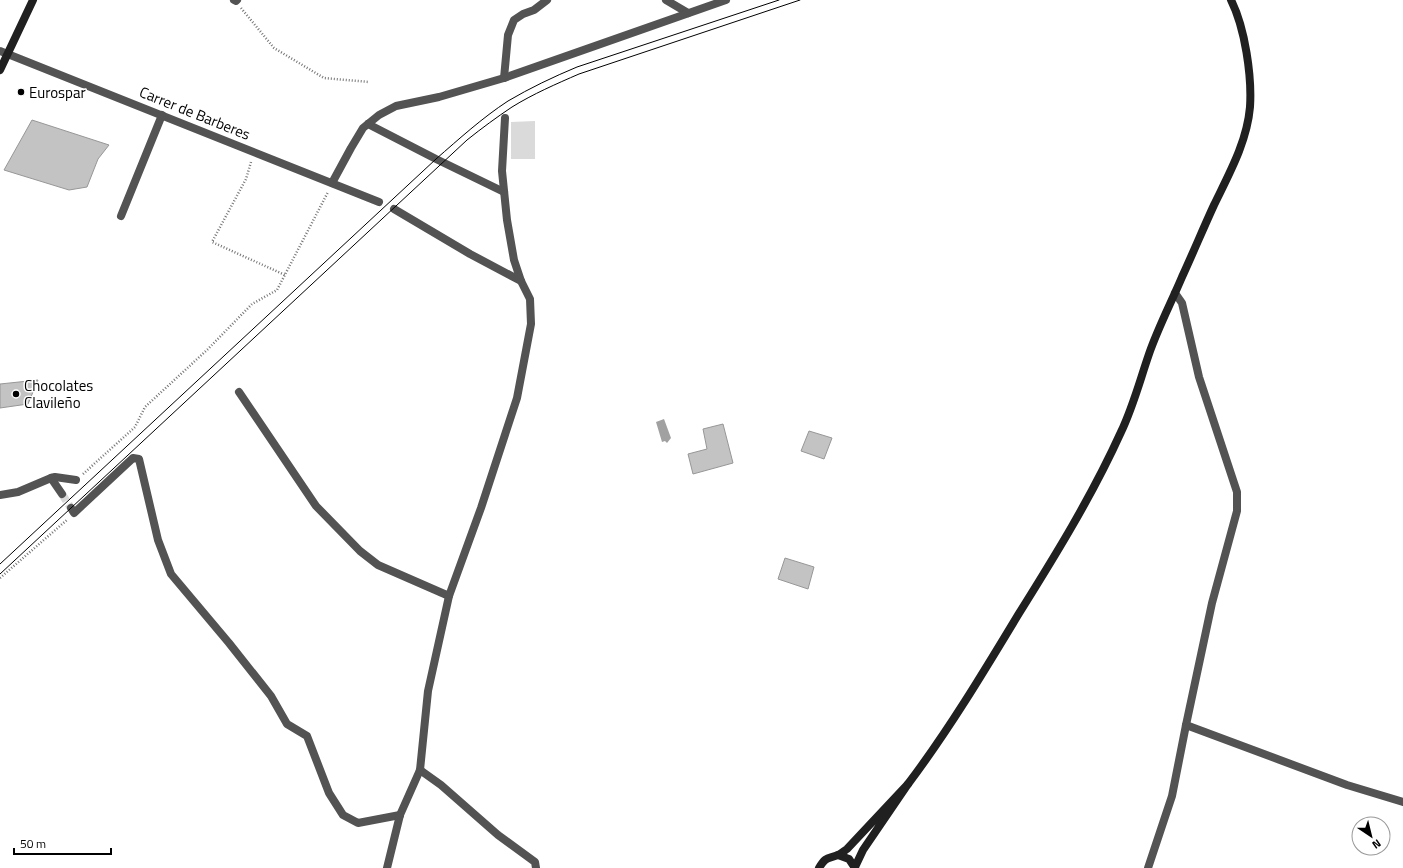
<svg xmlns="http://www.w3.org/2000/svg" width="1403" height="868" font-family="'Titillium Web',sans-serif">
	<style>
		.green { fill: #dadada }
		.water { fill: #a1a1a1 }
		.building { fill: #c3c3c3; stroke: #979797 }
		.lines { fill: none; stroke-linecap: round; stroke-linejoin: round }
		.street-tunnel { stroke: #d9d9d9; stroke-width: 8; stroke-dasharray: 8 4; stroke-linecap: butt }
		.path { stroke: #757575; stroke-width: 2.5; stroke-dasharray: 1 2; stroke-linecap: butt }
		.street { stroke: #535353; stroke-width: 8 }
		.secondary { stroke: #202020; stroke-width: 8 }
		.tram { stroke: #000; stroke-width: 1 }
		.poi-dot { fill: #000; stroke: #fff; stroke-width: 1.5 }
		.labels { text-anchor: middle; dominant-baseline: central; stroke-width: 3; stroke-linejoin: round; paint-order: stroke }
		.poi-label { font-size: 15px; fill: #000; stroke: #fff; text-anchor: start }
		.street-label { font-size: 15px; fill: #000; stroke: #fff }
	</style>
	<rect width="100%" height="100%" fill="#fff"/>
	<polygon class="green" points="535,121 535,159 511,159 511,122"/>
	<polygon class="water" points="664,419 671,438 667,443 665,441 662,442 656,422"/>
	<g class="building">
		<polygon points="32,120 109,145 98,159 87,187 69,190 4,170"/>
		<polygon points="38,380 28,404 0,408 0,384"/>
		<polygon points="723,424 733,463 693,474 688,454 707,449 703,429"/>
		<polygon points="809,431 832,438 824,459 801,451"/>
		<polygon points="785,558 814,567 808,589 778,579"/>
	</g>
	<g class="lines">
		<polyline class="street-tunnel" points="62,494 71,508"/>
		<g class="path">
			<polyline points="241,8 274,48 324,78 369,82"/>
			<polyline points="251,162 246,179 212,242 285,275"/>
			<polyline points="83,474 135,427 145,407 208,349 252,304 277,290 328,192"/>
			<polyline points="0,578 68,519"/>
		</g>
		<g class="street">
			<polyline points="234,0 236,1 237,0"/>
			<polyline points="666,0 688,13"/>
			<polyline points="0,51 379,202"/>
			<polyline points="504,78 508,35 514,20 523,14 534,10 547,0"/>
			<polyline points="368,124 436,159 504,192"/>
			<polyline points="332,183 351,148 363,128 379,115 396,106 439,97 504,78 726,0"/>
			<polyline points="394,209 470,254 521,281"/>
			<polyline points="121,216 162,115"/>
			<polyline points="239,392 316,506 360,551 378,565 449,596"/>
			<polyline points="51,478 62,494"/>
			<polyline points="0,495 18,492 51,478 55,477 76,480"/>
			<polyline points="71,508 74,513 133,458 139,459 158,540 171,574 229,643 271,696 287,724 307,736 329,793 343,815 358,823 400,815"/>
			<polyline points="1186,725 1347,785 1403,802"/>
			<polyline points="420,770 441,785 498,835 535,862 536,868"/>
			<polyline points="387,868 400,815 420,770 428,691 449,596 481,508 517,398 531,324 530,299 521,281 514,260 507,220 502,171 505,118"/>
			<polyline points="1148,868 1172,796 1186,725 1212,603 1237,511 1237,492 1199,377 1182,303 1175,293"/>
		</g>
		<g class="secondary">
			<polyline points="0,70 33,0"/>
			<path d="M908,784c40,-53 75,-111 110,-169 37,-59 74,-119 103,-183 12,-25 19,-52 28,-78 9,-26 22,-51 33,-77 11,-24 21,-48 32,-72 15,-31 33,-63 36,-98 2,-31 -5,-79 -19,-107"/>
			<polyline points="838,855 849,859 855,868"/>
			<path d="M819,868c7,-12 9,-9 19,-13 3,-1 6,-4 9,-6l61,-65 -45,66 -8,17"/>
		</g>
		<g class="tram">
			<path d="M0,564l436,-405c23,-20 46,-41 72,-58 22,-13 45,-24 69,-34l202,-67"/>
			<path d="M0,574l467,-434c15,-12 30,-23 45,-33 21,-13 44,-23 67,-33l221,-74"/>
		</g>
	</g>
	<g class="poi-dot">
		<circle cx="21" cy="92" r="4"/>
		<circle cx="16" cy="394" r="4"/>
	</g>
	<g class="labels">
		<g class="poi-label">
			<text x="29" y="92">Eurospar</text>
			<text x="24" y="385">Chocolates<tspan x="24" dy="17">Clavileño</tspan></text>
		</g>
		<g class="street-label">
			<text transform="translate(195 113) rotate(22)">Carrer de Barberes</text>
		</g>
	</g>
	<g transform="translate(1371 836) rotate(145)"><circle r="19" fill="#ffffff" stroke="#999999"/>
	<path d="M0-3L7 15L0 10L-7 15Z" fill="#000000"/>
	<text y="-6" font-size="11" font-weight="bold" text-anchor="middle" fill="#000000">N</text>
	</g>
	<path d="M14 848v6h97v-6" fill="none" stroke="#000000" stroke-width="2"/>
	<text x="20" y="848" font-size="12" fill="#000000" stroke="#ffffff" stroke-width="3" paint-order="stroke">50 m</text>
</svg>
